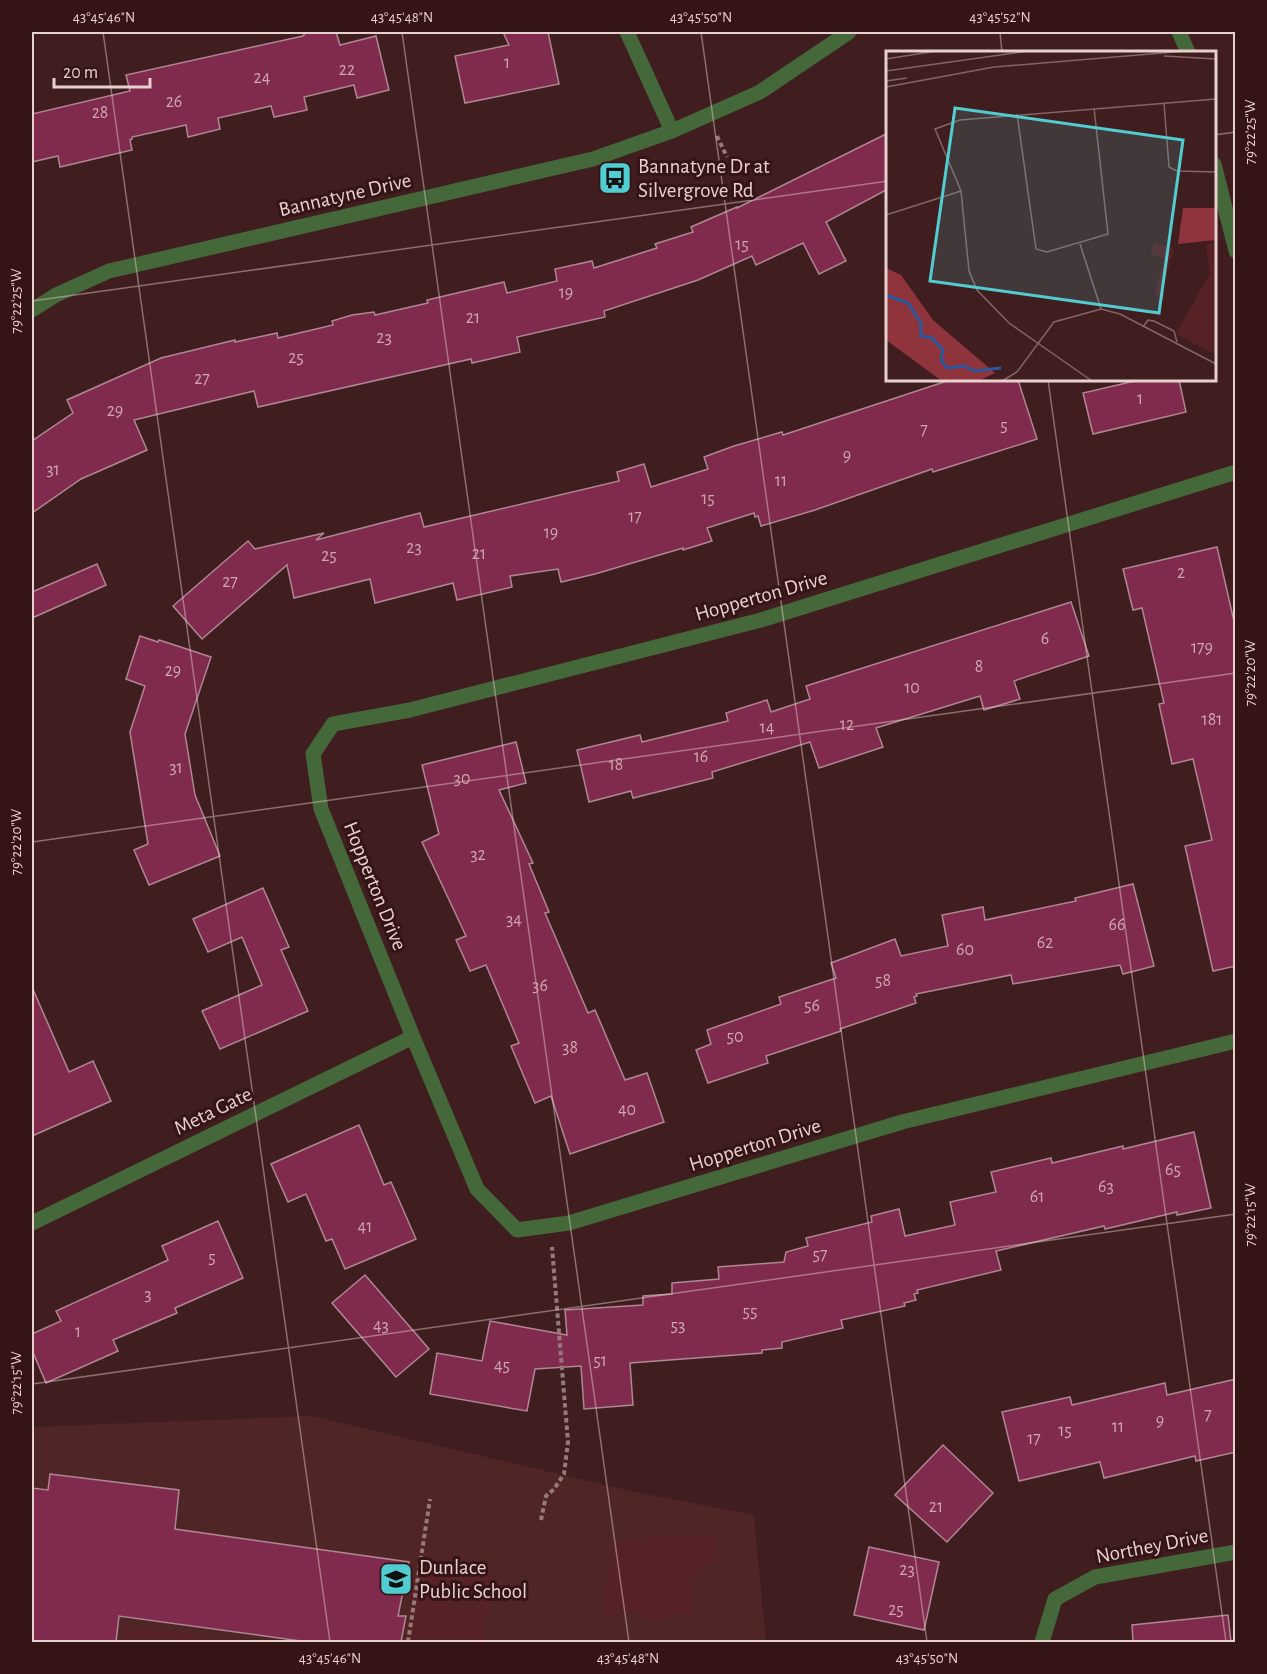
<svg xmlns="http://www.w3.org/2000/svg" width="1267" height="1674" font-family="'Alegreya Sans',sans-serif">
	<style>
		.built { fill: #4f2526 }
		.green { fill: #572226 }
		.building { fill: #802a4d; stroke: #af8693; stroke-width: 1.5 }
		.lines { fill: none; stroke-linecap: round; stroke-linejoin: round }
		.path { stroke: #967979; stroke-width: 4; stroke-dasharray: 4.5 3; stroke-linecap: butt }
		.minor { stroke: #446839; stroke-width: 15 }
		.ticks { fill: none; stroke: #e8d0cf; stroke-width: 1.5; stroke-opacity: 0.45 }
		.labels { text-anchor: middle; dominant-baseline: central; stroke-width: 6; stroke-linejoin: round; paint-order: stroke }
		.number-label { font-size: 18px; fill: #cea6ae }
		.poi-label { font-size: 21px; fill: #e8d0cf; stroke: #351416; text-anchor: start }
		.street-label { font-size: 21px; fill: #e8d0cf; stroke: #351416 }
		.inset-river { fill: none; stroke: #2c599e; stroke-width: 3 }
		.inset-road { fill: none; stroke: #836565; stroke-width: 1.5 }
		.view { fill: #51ccd1; fill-opacity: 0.15; stroke: #51ccd1; stroke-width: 3 }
		.inset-edge { fill: none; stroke: #e8d0cf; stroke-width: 3 }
		.neatline { fill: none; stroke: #e8d0cf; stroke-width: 2 }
		.ticks-label { font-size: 15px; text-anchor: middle; fill: #e8d0cf }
	</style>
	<rect width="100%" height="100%" fill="#401e1f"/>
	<polygon class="built" points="312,1416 635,1492 754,1515 766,1642 32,1642 32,1427"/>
	<g class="green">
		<polygon points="657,1535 713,1537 715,1560 697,1570 693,1583 689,1615 676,1614 651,1622 634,1611 601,1618 612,1545"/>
		<polygon points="417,1558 494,1572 483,1642 404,1642"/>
		<polygon points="125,1626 261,1642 123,1642"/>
	</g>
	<g class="building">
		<polygon points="306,32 336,32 340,45 376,36 389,90 357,98 354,85 304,97 307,110 274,117 271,106 218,118 220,129 188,137 186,125 132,137 132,139 130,140 132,150 60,167 58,156 32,162 32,114 130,91 126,75 303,36"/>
		<polygon points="503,32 548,32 559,84 465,103 455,56 509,45"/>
		<polygon points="888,133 888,189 826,222 846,261 819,274 803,243 756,265 752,256 698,280 604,311 605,317 517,337 520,352 472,363 471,359 258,407 254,391 134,420 147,450 81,479 32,513 32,441 73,413 67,400 161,358 235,340 235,342 277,333 278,338 333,325 332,321 352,315 374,312 375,315 428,303 427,300 504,282 507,293 557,281 555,269 592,261 594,268 657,248 655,244 693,232 691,227 737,207 737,208"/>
		<polygon points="950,380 1018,380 1037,439 933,472 932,469 815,510 761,526 758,516 755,517 754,513 707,528 712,541 683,550 683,548 595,574 561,582 558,569 510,576 512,587 457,600 453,583 375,603 370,579 294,598 287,565 202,639 173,606 248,541 255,549 324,533 316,540 420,513 424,527 619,481 617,472 644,464 651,487 708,469 704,457 734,446 782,432 783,435"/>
		<polygon points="1139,380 1179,380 1186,412 1093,434 1083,393"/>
		<polygon points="1217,547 1236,630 1236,966 1213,971 1185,846 1212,840 1193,759 1172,764 1159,704 1164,703 1142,608 1133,610 1123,569"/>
		<polygon points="97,564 106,585 32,618 32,592"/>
		<polygon points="1071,602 1089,656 1014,681 1020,699 984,710 980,696 876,728 883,747 819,768 810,742 712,772 713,778 633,798 631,791 589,802 577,750 640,735 642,742 728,721 726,713 767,700 771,712 810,699 806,686"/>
		<polygon points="140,636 158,642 159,640 211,657 185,734 195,795 220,856 149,885 134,850 148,844 130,732 145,686 126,679"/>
		<polygon points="516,742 526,783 499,790 533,863 529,864 549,912 545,913 588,1013 595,1010 625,1080 647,1073 664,1122 570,1154 551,1096 535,1103 511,1046 519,1043 486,965 470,971 456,940 466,936 422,842 439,834 422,765"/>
		<polygon points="1133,884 1154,966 1123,974 1120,965 1013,984 1011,975 916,994 917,996 914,997 916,1003 840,1029 841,1031 766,1056 768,1063 708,1083 696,1050 711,1044 707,1030 781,1004 779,997 836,978 831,963 895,939 901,956 948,946 942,915 983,907 985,920 1076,901 1075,898"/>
		<polygon points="263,888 289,947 281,950 308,1011 220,1049 202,1011 262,985 242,937 208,952 193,919"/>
		<polygon points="32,987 69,1072 93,1061 111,1101 32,1136"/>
		<polygon points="359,1125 384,1185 391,1182 416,1239 345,1269 332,1239 326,1241 306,1194 288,1202 271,1164"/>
		<polygon points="1194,1132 1211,1208 1177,1215 1177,1212 1105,1229 1104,1226 996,1251 1001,1270 917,1290 918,1293 914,1294 916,1300 904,1303 905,1306 841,1320 843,1328 782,1342 782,1348 762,1350 762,1353 630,1363 633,1405 584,1409 581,1366 535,1369 527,1411 430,1394 437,1353 482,1361 490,1321 567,1335 565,1310 643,1305 643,1296 672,1294 672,1283 719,1279 718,1267 784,1262 786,1252 808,1246 806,1238 872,1222 871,1216 899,1209 905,1236 955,1225 950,1202 996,1192 991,1172 1051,1158 1052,1163 1123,1146 1123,1149"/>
		<polygon points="218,1221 243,1278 175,1308 177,1313 113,1340 118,1351 46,1383 32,1350 32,1334 61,1321 56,1311 168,1260 162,1246"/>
		<polygon points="365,1275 429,1349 396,1377 332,1303"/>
		<polygon points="1236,1379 1236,1452 1196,1461 1195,1456 1104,1478 1100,1462 1019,1481 1002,1412 1070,1397 1072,1405 1165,1383 1167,1395"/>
		<polygon points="943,1445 993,1493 947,1542 895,1495"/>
		<polygon points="50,1474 179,1490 175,1529 409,1562 398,1616 406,1616 401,1642 308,1642 119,1616 116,1642 32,1642 32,1488 48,1490"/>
		<polygon points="869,1547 939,1562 924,1630 854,1615"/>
		<polygon points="1228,1615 1231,1642 1133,1642 1132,1625"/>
	</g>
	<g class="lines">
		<g class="path">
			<polyline points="717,136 727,157"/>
			<polyline points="541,1520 546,1496 554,1489 564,1474 568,1442 552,1247"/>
			<polyline points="408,1642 430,1499"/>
		</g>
		<g class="minor">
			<polyline points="627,32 672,131"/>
			<polyline points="1179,32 1188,52"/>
			<polyline points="1214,164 1236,251"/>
			<polyline points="32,310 56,295 109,271 593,159 672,131 760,92 849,32"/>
			<polyline points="1236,472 761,620 410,710 333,724 313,754 321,809 413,1037 477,1189 517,1230 569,1223 902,1122 1236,1041"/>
			<polyline points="32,1223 413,1037"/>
			<polyline points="1042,1642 1055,1599 1095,1577 1236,1552"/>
		</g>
	</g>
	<path class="ticks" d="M103,32l227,1610M402,32l227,1610M701,32l226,1610M1000,32l2,20M1214,135l22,-3M32,301l856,-120M1048,380l178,1262M32,842l1204,-169M32,1384l1204,-170"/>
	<defs>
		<g id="bus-square" transform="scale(1.725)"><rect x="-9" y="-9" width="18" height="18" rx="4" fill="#51ccd1" stroke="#351416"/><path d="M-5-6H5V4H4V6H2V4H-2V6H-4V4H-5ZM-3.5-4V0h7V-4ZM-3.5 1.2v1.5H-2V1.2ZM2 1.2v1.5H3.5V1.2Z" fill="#111"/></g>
		<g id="school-square" transform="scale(1.725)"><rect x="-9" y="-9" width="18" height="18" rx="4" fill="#51ccd1" stroke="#351416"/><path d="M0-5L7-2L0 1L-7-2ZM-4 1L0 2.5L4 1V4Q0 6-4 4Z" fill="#111"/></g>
	</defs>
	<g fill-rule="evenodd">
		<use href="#bus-square" x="615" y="178"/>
		<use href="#school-square" x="396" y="1579"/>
	</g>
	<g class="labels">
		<g class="number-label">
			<text x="507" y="63">1</text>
			<text x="347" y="70">22</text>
			<text x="262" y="78">24</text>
			<text x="174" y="102">26</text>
			<text x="100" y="113">28</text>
			<text x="742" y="245">15</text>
			<text x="566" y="293">19</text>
			<text x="473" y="318">21</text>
			<text x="384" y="338">23</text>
			<text x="296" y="358">25</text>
			<text x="202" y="379">27</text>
			<text x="1140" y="399">1</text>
			<text x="115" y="411">29</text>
			<text x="1004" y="426">5</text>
			<text x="924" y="430">7</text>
			<text x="847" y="456">9</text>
			<text x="53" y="470">31</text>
			<text x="781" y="481">11</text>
			<text x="708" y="499">15</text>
			<text x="635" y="517">17</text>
			<text x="551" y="533">19</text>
			<text x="414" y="548">23</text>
			<text x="479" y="554">21</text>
			<text x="329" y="556">25</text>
			<text x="1181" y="573">2</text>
			<text x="230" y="582">27</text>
			<text x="1045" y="639">6</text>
			<text x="1202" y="648">179</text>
			<text x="979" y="667">8</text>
			<text x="173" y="671">29</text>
			<text x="912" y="688">10</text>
			<text x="1212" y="720">181</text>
			<text x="847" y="725">12</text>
			<text x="767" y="728">14</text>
			<text x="701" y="757">16</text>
			<text x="616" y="765">18</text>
			<text x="176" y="768">31</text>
			<text x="462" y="779">30</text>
			<text x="478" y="855">32</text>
			<text x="514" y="920">34</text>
			<text x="1117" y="925">66</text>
			<text x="1045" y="943">62</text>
			<text x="965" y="950">60</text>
			<text x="883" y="981">58</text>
			<text x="540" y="986">36</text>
			<text x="812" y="1006">56</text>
			<text x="735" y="1037">50</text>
			<text x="570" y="1048">38</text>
			<text x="627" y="1110">40</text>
			<text x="1173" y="1170">65</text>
			<text x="1106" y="1187">63</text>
			<text x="1037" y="1197">61</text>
			<text x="365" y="1227">41</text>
			<text x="820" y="1255">57</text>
			<text x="212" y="1258">5</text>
			<text x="148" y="1295">3</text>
			<text x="750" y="1312">55</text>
			<text x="381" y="1326">43</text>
			<text x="678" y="1326">53</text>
			<text x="78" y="1332">1</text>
			<text x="600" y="1361">51</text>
			<text x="502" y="1366">45</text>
			<text x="1208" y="1415">7</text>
			<text x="1160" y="1421">9</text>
			<text x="1118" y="1427">11</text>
			<text x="1065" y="1431">15</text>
			<text x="1034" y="1439">17</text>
			<text x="936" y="1507">21</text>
			<text x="907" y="1570">23</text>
			<text x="896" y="1610">25</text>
		</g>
		<g class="poi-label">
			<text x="638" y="166">Bannatyne Dr at<tspan x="638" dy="24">Silvergrove Rd</tspan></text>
			<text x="419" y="1567">Dunlace<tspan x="419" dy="24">Public School</tspan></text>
		</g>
		<g class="street-label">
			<text transform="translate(345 195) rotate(-13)">Bannatyne Drive</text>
			<text transform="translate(761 596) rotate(-16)">Hopperton Drive</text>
			<text transform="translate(375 886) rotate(68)">Hopperton Drive</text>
			<text transform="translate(213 1111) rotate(-26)">Meta Gate</text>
			<text transform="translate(755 1145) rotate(-17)">Hopperton Drive</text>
			<text transform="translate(1152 1546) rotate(-11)">Northey Drive</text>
		</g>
	</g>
	<g transform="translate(886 51)">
		<rect width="330" height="330" fill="#401e1f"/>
		<path d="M330,191v107l-3,4 -37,-19 34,-61 -4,-28zM268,192l20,6 -11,39 2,10 -10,-3 9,-37 -13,-4z" fill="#572226"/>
		<path d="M297,157h33v32l-38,4zM0,217l15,7 32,45 62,53 -17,8h-36l-56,-41z" fill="#8f343c"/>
		<path class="inset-river" d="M0,244l22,8 13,20v13l11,2 11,12 -2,10 6,8 17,-2 11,5 26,-3"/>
		<path class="inset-road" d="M278,5l52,3M0,8l50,-8M0,20l142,-20M0,30l21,-3M0,36l108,-20 192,-16M278,52l5,64 8,4 39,1M131,63l19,135 11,3 61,-18 -14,-126M0,164l75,-24M194,193l21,65M257,276l5,-7 6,1 20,10 3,11M116,330l15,-9 37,-50 47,-13 19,5 96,50M206,330l-83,-58 -32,-33 -8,-19 -8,-80 -26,-62 25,-9 256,-21"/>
		<path class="view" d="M69,57l228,32 -24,173 -229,-32z"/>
		<rect width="330" height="330" class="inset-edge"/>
	</g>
	<rect width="1267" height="1674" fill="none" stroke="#351416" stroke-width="66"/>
	<path d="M54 78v9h96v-9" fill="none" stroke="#e8d0cf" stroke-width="3"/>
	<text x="63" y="78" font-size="18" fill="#e8d0cf" stroke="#351416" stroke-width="4.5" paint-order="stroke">20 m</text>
	<rect x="33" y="33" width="1201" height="1608" class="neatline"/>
	<g class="ticks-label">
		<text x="104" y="22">43°45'46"N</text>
		<text x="402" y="22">43°45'48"N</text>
		<text x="701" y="22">43°45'50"N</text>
		<text x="1000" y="22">43°45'52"N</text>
		<text transform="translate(1250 132) rotate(-90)" y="5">79°22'25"W</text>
		<text transform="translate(16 301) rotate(-90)" y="5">79°22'25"W</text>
		<text transform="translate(1250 673) rotate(-90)" y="5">79°22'20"W</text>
		<text transform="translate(16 842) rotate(-90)" y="5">79°22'20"W</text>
		<text transform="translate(1250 1215) rotate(-90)" y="5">79°22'15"W</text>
		<text transform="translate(16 1383) rotate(-90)" y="5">79°22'15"W</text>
		<text x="330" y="1663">43°45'46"N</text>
		<text x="628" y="1663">43°45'48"N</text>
		<text x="927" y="1663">43°45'50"N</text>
	</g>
</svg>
